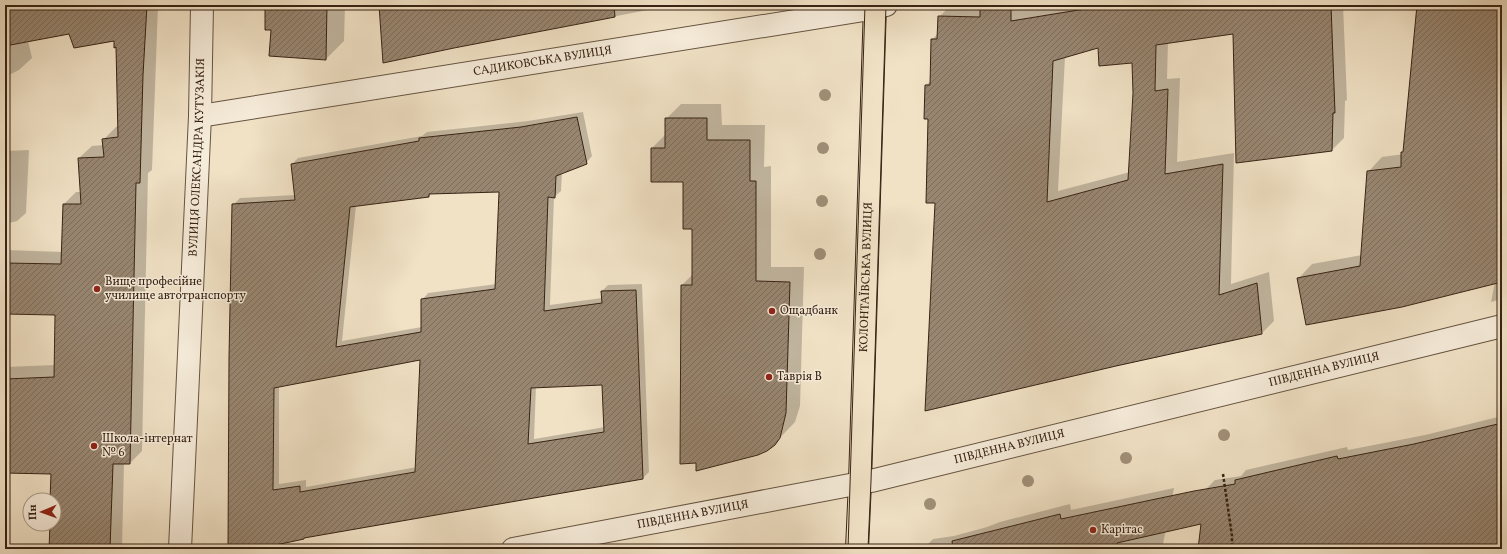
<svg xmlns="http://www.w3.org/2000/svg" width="1507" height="554" font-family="Vollkorn,serif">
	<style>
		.shadow { fill: #0003; fill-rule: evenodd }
		.building { fill: url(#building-hatch); stroke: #382314; fill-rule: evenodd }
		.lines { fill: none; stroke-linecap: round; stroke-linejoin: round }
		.minor-casing { stroke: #665340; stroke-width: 24 }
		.major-casing { stroke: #382314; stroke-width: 24 }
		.path { stroke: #382314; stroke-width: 2.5; stroke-dasharray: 3 2; stroke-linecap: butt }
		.minor { stroke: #f6ecda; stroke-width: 22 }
		.major { stroke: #f1e2c6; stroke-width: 22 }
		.tram { stroke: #382314; stroke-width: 1 }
		.tree { fill: #a08f78 }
		.poi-dot { fill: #8f2418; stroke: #f6ecda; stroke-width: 1.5 }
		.labels { text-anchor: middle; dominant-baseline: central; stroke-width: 3; stroke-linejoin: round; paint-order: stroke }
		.street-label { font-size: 12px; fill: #382314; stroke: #f6ecda }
		.poi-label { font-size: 12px; fill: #382314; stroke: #f6ecda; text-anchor: start }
	</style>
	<defs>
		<pattern id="building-hatch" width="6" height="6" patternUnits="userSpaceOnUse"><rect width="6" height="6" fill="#988671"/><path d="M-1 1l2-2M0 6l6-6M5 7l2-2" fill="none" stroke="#7d6d5c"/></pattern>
	</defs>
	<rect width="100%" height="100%" fill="#f1e2c6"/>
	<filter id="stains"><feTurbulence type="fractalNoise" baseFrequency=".005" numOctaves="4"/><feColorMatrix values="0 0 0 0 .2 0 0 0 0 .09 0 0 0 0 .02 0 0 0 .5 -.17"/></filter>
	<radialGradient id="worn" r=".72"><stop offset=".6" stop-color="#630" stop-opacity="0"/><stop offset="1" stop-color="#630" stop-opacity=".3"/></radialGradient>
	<g class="shadow">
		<polygon points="5,5 158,5 152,170 148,173 142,451 130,463 124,463 122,549 50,549 51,524 54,524 54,500 51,500 52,473 5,472 5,367 55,365 56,314 5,313 5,250 63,252 64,204 76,192 81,192 79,158 92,146 104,145 103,140 116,127 119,126 117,46 115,40 70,32 28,41 32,58 19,70 5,77"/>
		<polygon points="266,5 345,5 344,41 326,59 272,29"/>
		<polygon points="380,5 674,5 454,47"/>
		<path d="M951,5h71v4l26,-4h295l4,95 -2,1 -1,37 -12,12 -98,-117 -66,9 -1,37 13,-1 -3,84 57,-9 -3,131 38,-12 5,49 -12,12 -326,-131 -10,-117 5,-4 1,-41 6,-7 1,-16zM1099,47l34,14 1,32 -4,79 -72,19 7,-134z"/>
		<polygon points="1418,5 1502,5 1502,299 1491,302 1495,282 1298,279 1312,264 1362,255 1368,172 1382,157 1404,154"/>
		<polygon points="681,104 721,104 722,125 765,125 764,167 771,166 771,267 804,267 800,406 795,422 774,444 682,285 693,274 693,228 684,181 652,148 666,134 666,119"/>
		<path d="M583,112l9,44 -6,7 -24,9 -1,19 -7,6 -4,108 52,-7v-7l6,-6 34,-1 7,188 -6,6 -338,58 -52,13h-24l4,-344 7,-7 55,-3 -3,-31 6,-6 124,-22 5,-4 101,-11zM500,191l-3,93 -69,9 -6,7v27l-80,14 14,-136 73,-9 3,-3zM421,359l-4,108 -111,20v-7l-27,4v-98zM603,384l2,43 -71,12 2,-53z"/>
		<polygon points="29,150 26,213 17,221 5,224 5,151"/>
		<polygon points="1502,416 1502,549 1199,549 1205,490 1215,480 1241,476 1246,470 1347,447 1348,450 1425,435"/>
		<polygon points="1174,488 1162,549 923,549 933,539 954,536 987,527 1000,522 1070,504 1071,510"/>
	</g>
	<g class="building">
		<polygon points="5,5 147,5 143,75 140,183 136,183 130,464 113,464 110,549 49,549 50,524 54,524 54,500 50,500 51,474 5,473 5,379 54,377 55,315 5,314 5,263 61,264 63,204 81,204 78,158 104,157 102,139 118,137 116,47 114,48 114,41 74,48 69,34 5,46"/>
		<polygon points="265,5 327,5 326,60 269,56 271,30 265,30"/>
		<polygon points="379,5 614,5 615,17 454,48 383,63"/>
		<path d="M1097,5h234l4,108h-2l-1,38 -96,12 -3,-129 -77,11 -1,46 13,-2 -3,85 58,-10 -4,131 38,-12 5,51 -146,32 -191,45 10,-208h-9l2,-84h-4l1,-34h5l1,-46h6l1,-23 42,1v-11l31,1v14l86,-14zM1098,48l1,18 33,-3 1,30 -5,87 -81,22 6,-141z"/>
		<polygon points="1417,5 1502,5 1502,109 1499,143 1502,143 1502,282 1402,307 1306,325 1297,278 1360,266 1367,171 1401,167 1401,152 1403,152"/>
		<path d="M577,117l10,47 -31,12 -1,22 -7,-1 -4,114 58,-8 -1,-12 35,-1 7,189 -339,59v1l-47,10h-29l1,-192 3,-153 63,-4 -4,-36 128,-23v-3l102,-11zM499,192l-4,97 -74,10v33l-85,15 14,-140 79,-10v-3zM420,360l-5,112 -115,20v-6l-27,4 1,-102zM602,385l2,47 -76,12 3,-56z"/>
		<polygon points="665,118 707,118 707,140 750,140 750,181 756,181 756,281 790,282 786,413 780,438 775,445 767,451 758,455 696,471 696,463 680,464 681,285 692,285 692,229 683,229 683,182 651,182 651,148 665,148"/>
		<polygon points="1502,423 1502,549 1198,549 1201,524 1117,543 1118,549 953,549 952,541 1060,514 1061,519 1194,491 1235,484 1235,480 1337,456 1338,459 1414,444"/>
	</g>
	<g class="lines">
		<g class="minor-casing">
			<g id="minor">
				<path id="s1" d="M200,116l664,-106 22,-5"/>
				<path id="s2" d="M180,549l20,-433 2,-111"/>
				<path id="s3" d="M513,549l358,-68 631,-155"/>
			</g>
		</g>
		<g class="major-casing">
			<g id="major">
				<path id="s4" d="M857,549l3,-67 15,-477"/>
			</g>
		</g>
		<polyline class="path" points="1223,474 1232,536 1232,549"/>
		<use href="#minor" class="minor"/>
		<use href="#major" class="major"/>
		<g class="tram">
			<polyline points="848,549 865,5"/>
			<polyline points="868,549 871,481 886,5"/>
		</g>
	</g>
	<g class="tree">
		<circle cx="825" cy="95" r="6"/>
		<circle cx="823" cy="148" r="6"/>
		<circle cx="822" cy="201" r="6"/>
		<circle cx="820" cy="254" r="6"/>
		<circle cx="1224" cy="435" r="6"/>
		<circle cx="1126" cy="458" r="6"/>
		<circle cx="1028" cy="481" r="6"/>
		<circle cx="930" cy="504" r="6"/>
	</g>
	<g class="poi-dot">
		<circle cx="97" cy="289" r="4"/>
		<circle cx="772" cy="311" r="4"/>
		<circle cx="769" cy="377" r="4"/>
		<circle cx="94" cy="446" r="4"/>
		<circle cx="1093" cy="530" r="4"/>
	</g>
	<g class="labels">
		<g class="street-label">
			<text stroke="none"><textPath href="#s1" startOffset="347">САДИКОВСЬКА ВУЛИЦЯ</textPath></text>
			<text stroke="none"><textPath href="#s2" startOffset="392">ВУЛИЦЯ ОЛЕКСАНДРА КУТУЗАКІЯ</textPath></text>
			<text stroke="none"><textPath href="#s4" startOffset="272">КОЛОНТАЇВСЬКА ВУЛИЦЯ</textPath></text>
			<text stroke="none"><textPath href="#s3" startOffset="831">ПІВДЕННА ВУЛИЦЯ</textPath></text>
			<text stroke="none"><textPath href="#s3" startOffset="507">ПІВДЕННА ВУЛИЦЯ</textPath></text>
			<text stroke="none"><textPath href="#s3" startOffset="183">ПІВДЕННА ВУЛИЦЯ</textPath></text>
		</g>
		<g class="poi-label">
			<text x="105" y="282">Вище професійне<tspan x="105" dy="14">училище автотранспорту</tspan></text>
			<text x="780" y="311">Ощадбанк</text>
			<text x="777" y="377">Таврія В</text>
			<text x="102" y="439">Школа-інтернат<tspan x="102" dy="14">№ 6</tspan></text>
			<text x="1101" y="530">Карітас</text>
		</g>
	</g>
	<rect width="1507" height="554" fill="none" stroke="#f1e2c6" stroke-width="20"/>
	<rect x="6" y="6" width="1495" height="542" fill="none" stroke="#382314" stroke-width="2"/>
	<rect x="10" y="10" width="1487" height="534" fill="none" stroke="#382314"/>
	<g transform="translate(42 512) rotate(268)"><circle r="19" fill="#f6ecda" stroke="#aa9c8b"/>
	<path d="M0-3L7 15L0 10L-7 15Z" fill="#8f2418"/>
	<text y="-6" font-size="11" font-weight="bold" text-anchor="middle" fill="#382314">Пн</text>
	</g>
	<rect width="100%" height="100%" filter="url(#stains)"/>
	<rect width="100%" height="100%" fill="url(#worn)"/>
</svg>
